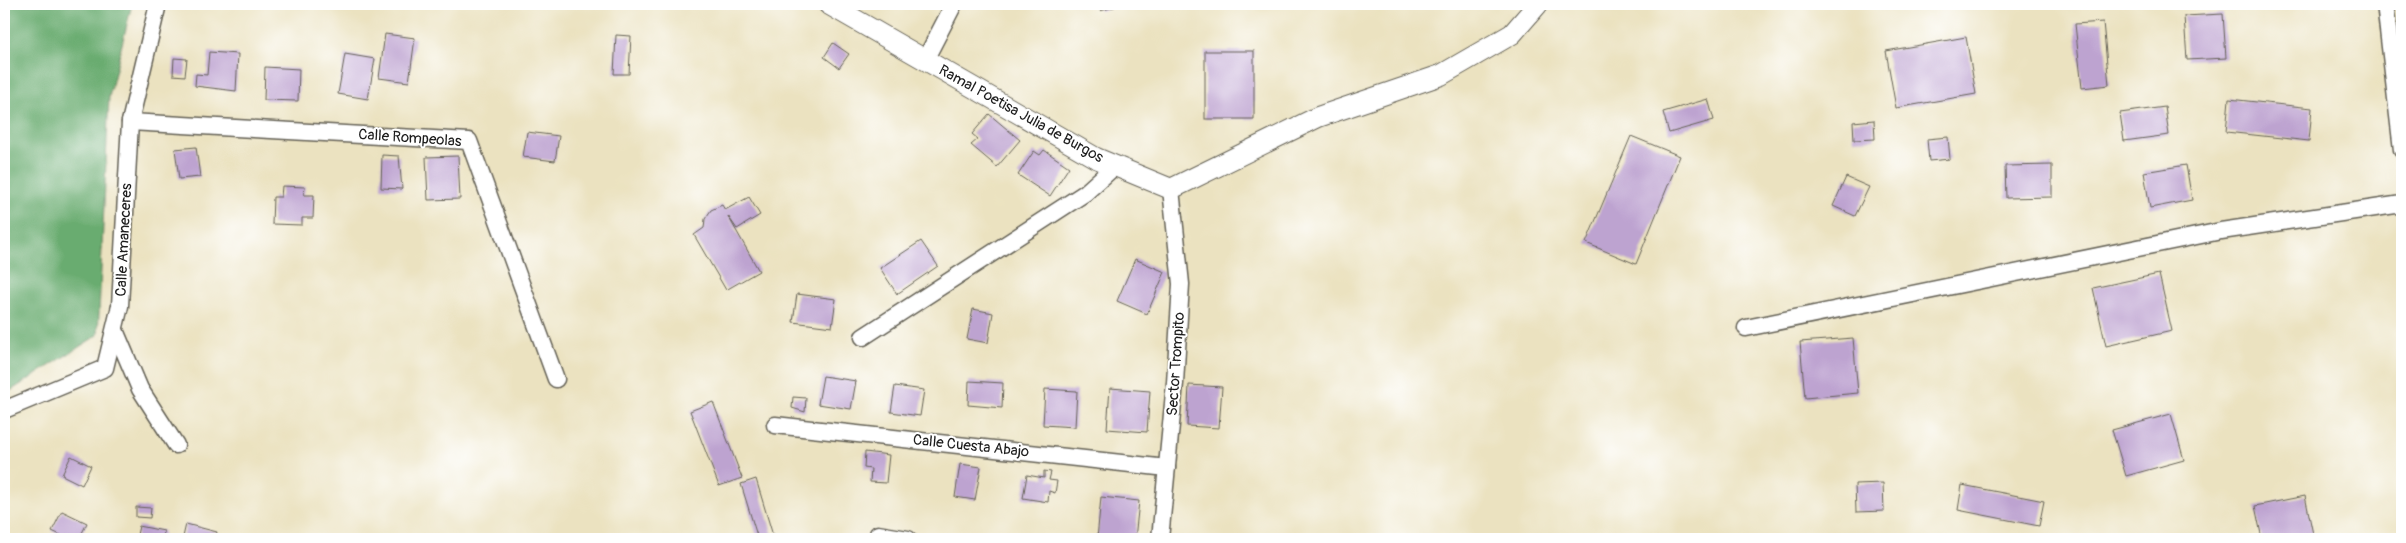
<svg xmlns="http://www.w3.org/2000/svg" width="2406" height="543" font-family="Pangolin,sans-serif">
	<style>
		.forest { fill: #69ac6f; stroke: #426446 }
		.building { fill: #bda3d0 }
		.lines { fill: none; stroke-linecap: round; stroke-linejoin: round }
		.minor-casing { stroke: #646155; stroke-width: 19 }
		.tertiary-casing { stroke: #646155; stroke-width: 22 }
		.minor { stroke: #fff; stroke-width: 16 }
		.tertiary { stroke: #fff; stroke-width: 20 }
		.labels { text-anchor: middle; dominant-baseline: central; stroke-width: 4; stroke-linejoin: round; paint-order: stroke }
		.street-label { font-size: 15px; fill: #1c1c1c; stroke: #fff }
	</style>
	<rect width="100%" height="100%" fill="#fff"/>
	<filter id="ink" filterUnits="userSpaceOnUse"><feTurbulence type="fractalNoise" baseFrequency=".02" numOctaves="2"/><feDisplacementMap in="SourceGraphic" scale="10" xChannelSelector="R" yChannelSelector="G"/><feConvolveMatrix kernelMatrix="1 2 1 2 8 2 1 2 1" color-interpolation-filters="sRGB"/></filter>
	<filter id="wash" filterUnits="userSpaceOnUse"><feTurbulence type="fractalNoise" baseFrequency=".0096" numOctaves="4" result="noise"/><feDisplacementMap in="SourceGraphic" scale="20" xChannelSelector="R" yChannelSelector="G"/><feGaussianBlur stdDeviation="1.12" result="paint"/><feColorMatrix in="noise" values="0 0 0 0 0 0 0 0 0 0 0 0 0 0 0 0 0 1.4 0 .05"/><feComposite in="paint" operator="in"/></filter>
	<g filter="url(#wash)">
		<rect width="100%" height="100%" fill="#ebe2c0"/>
		<polygon class="forest" points="4,4 132,4 109,97 98,335 4,395"/>
		<g id="blocks">
			<g class="building">
				<polygon points="1098,4 1124,4 1100,11"/>
				<polygon points="2223,14 2226,58 2187,60 2184,16"/>
				<polygon points="2103,22 2109,85 2082,88 2075,24"/>
				<polygon points="385,34 415,38 409,82 379,78"/>
				<polygon points="616,35 631,36 629,74 614,74"/>
				<polygon points="1966,37 1976,94 1896,108 1886,51"/>
				<polygon points="833,43 849,54 839,68 824,57"/>
				<rect x="1205" y="51" width="49" height="68"/>
				<polygon points="209,52 238,54 236,91 195,86 196,74 207,75"/>
				<polygon points="345,54 375,59 368,99 338,94"/>
				<polygon points="174,58 187,59 185,76 173,75"/>
				<polygon points="265,67 299,69 298,101 264,100"/>
				<polygon points="1708,99 1714,120 1669,133 1663,112"/>
				<polygon points="2229,99 2312,108 2309,141 2226,132"/>
				<polygon points="2165,107 2169,135 2124,141 2120,113"/>
				<polygon points="989,114 1020,140 997,167 971,145 978,139 972,134"/>
				<polygon points="1874,120 1875,139 1854,140 1853,122"/>
				<polygon points="527,132 559,136 555,161 523,157"/>
				<polygon points="1631,136 1680,156 1636,264 1586,243"/>
				<polygon points="1948,137 1950,159 1929,161 1927,139"/>
				<polygon points="196,147 200,177 179,179 175,149"/>
				<polygon points="1044,150 1069,167 1050,196 1018,175 1034,151 1040,155"/>
				<polygon points="382,155 399,156 402,189 381,188"/>
				<polygon points="458,156 460,199 428,200 426,157"/>
				<polygon points="2052,165 2052,197 2006,198 2005,166"/>
				<polygon points="2186,165 2192,200 2150,208 2144,172"/>
				<polygon points="1846,177 1869,187 1855,216 1833,206"/>
				<polygon points="282,186 305,187 304,195 314,195 313,218 302,218 302,225 272,224 273,197 281,197"/>
				<polygon points="749,197 760,215 737,229 728,216 759,271 726,290 694,235 704,228 705,219 711,210 722,205 725,210"/>
				<polygon points="921,241 938,266 897,294 880,268"/>
				<polygon points="1135,259 1165,272 1147,314 1117,301"/>
				<polygon points="2159,274 2172,331 2106,346 2093,288"/>
				<polygon points="797,294 836,299 832,327 793,322"/>
				<polygon points="973,309 993,313 988,343 967,339"/>
				<polygon points="1853,338 1858,393 1805,398 1800,342"/>
				<polygon points="823,376 856,381 851,409 818,404"/>
				<polygon points="969,381 1003,383 1002,408 968,405"/>
				<polygon points="1189,385 1222,387 1219,428 1187,426"/>
				<polygon points="895,386 924,390 920,416 891,412"/>
				<polygon points="1110,388 1150,391 1147,432 1107,429"/>
				<polygon points="1045,389 1077,391 1075,427 1043,425"/>
				<polygon points="793,397 806,398 805,412 792,408"/>
				<polygon points="713,402 742,478 719,486 690,411"/>
				<polygon points="2171,414 2184,460 2126,476 2112,430"/>
				<polygon points="865,452 889,455 886,483 870,482 871,469 864,468"/>
				<polygon points="71,456 91,466 82,485 62,475"/>
				<polygon points="960,464 981,467 975,500 955,497"/>
				<polygon points="1044,471 1051,472 1049,480 1057,481 1055,493 1049,491 1048,502 1023,498 1027,475 1044,478"/>
				<polygon points="756,479 774,539 758,539 741,484"/>
				<polygon points="1883,483 1884,511 1856,512 1855,484"/>
				<polygon points="1962,485 2044,501 2039,526 1958,510"/>
				<polygon points="2305,496 2314,539 2262,539 2255,506"/>
				<polygon points="1101,497 1139,501 1135,539 1097,539"/>
				<polygon points="136,507 151,508 150,518 136,517"/>
				<polygon points="62,511 87,523 79,539 69,539 52,531"/>
				<polygon points="186,524 217,532 215,539 192,539 183,537"/>
				<polygon points="139,526 164,531 163,539 136,539"/>
			</g>
		</g>
	</g>
	<g filter="url(#ink)">
		<use href="#blocks" fill-opacity="0" stroke="#646155" stroke-width="1"/>
		<g class="lines">
			<g class="minor-casing">
				<g id="minor">
					<polyline points="2385,4 2402,150"/>
					<polyline points="925,60 954,4"/>
					<polyline points="130,122 469,141 556,379"/>
					<polyline points="1746,328 2221,231 2402,204"/>
					<polyline points="115,330 140,389 176,445"/>
					<polyline points="863,337 1085,193 1115,166"/>
					<polyline points="4,410 105,368 120,306 130,122 158,4"/>
					<polyline points="775,425 1167,468"/>
					<polyline points="878,534 908,539"/>
					<polyline points="1160,539 1175,383 1181,284 1171,189"/>
				</g>
			</g>
			<g class="tertiary-casing">
				<polyline id="tertiary" points="828,4 1096,158 1171,189 1318,117 1441,75 1512,34 1538,4"/>
			</g>
			<use href="#minor" class="minor"/>
			<use href="#tertiary" class="tertiary"/>
		</g>
	</g>
	<g class="labels">
		<g class="street-label">
			<text transform="translate(1021 114) rotate(29)">Ramal Poetisa Julia de Burgos</text>
			<text transform="translate(410 138) rotate(4)">Calle Rompeolas</text>
			<text transform="translate(124 240) rotate(-87)">Calle Amaneceres</text>
			<text transform="translate(1176 364) rotate(-86)">Sector Trompito</text>
			<text transform="translate(971 446) rotate(6)">Calle Cuesta Abajo</text>
		</g>
	</g>
	<rect width="2406" height="543" fill="none" stroke="#fff" stroke-width="20"/>
</svg>
